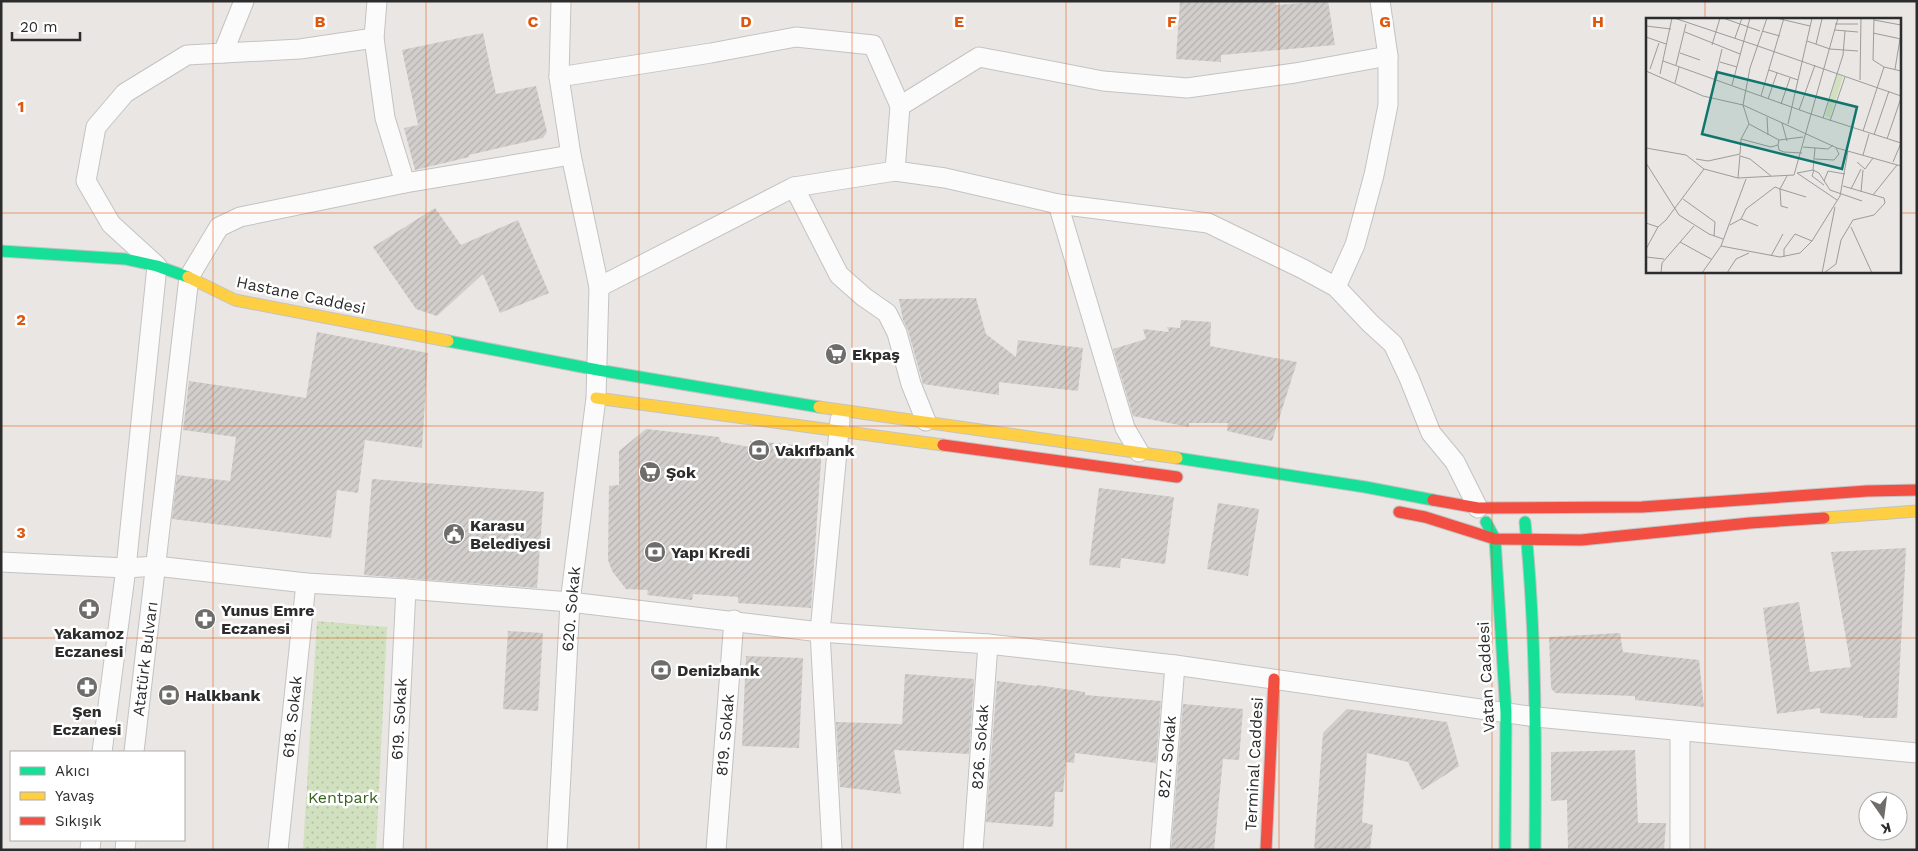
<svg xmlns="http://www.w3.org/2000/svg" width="1918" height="851" font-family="'Work Sans',sans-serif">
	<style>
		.park { fill: url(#park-dots) }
		.building { fill: url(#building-hatch) }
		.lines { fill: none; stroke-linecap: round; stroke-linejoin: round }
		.street-casing { stroke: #c4c3c3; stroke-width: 21 }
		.fast-casing { stroke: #c4c3c3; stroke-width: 13 }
		.slow-casing { stroke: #c4c3c3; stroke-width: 13 }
		.jam-casing { stroke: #c4c3c3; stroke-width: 13 }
		.street { stroke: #fcfbfb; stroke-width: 19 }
		.fast { stroke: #16e098; stroke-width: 11 }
		.slow { stroke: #ffcf43; stroke-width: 11 }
		.jam { stroke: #f24e42; stroke-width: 11 }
		.grid { fill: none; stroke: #df570e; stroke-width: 1; stroke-opacity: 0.55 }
		.labels { text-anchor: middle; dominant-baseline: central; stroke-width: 5; stroke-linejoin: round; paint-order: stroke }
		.street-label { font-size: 16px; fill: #2c2c2c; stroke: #fff }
		.poi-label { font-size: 16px; font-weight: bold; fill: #2c2c2c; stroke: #fff; text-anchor: start }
		.park-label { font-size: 16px; fill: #386322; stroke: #fff }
		.inset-road { fill: none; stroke: #9d9c9a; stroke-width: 1 }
		.view { fill: #0f766e; fill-opacity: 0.15; stroke: #0f766e; stroke-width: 2.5 }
		.inset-edge { fill: none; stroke: #2c2c2c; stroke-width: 2.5 }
		.grid-label { font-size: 16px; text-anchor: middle; font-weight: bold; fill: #df570e; stroke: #fff; stroke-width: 5; stroke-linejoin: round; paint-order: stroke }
	</style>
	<defs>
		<pattern id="park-dots" width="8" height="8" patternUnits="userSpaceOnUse" patternTransform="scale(1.25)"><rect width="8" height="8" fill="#d1e1bf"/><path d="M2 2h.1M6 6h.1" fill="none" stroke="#b4c1a4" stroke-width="1.8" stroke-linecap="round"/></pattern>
		<pattern id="building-hatch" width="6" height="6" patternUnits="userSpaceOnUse" patternTransform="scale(1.25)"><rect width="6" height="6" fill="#d1cecc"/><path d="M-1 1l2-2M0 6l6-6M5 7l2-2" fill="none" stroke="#b4b1af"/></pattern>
	</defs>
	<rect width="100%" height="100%" fill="#e9e6e3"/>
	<polygon class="park" points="317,621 387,627 376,850 303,850"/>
	<g class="building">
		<polygon points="1180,1 1276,1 1276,5 1328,1 1335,45 1221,55 1221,62 1176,59"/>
		<polygon points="483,33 496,94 536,86 547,132 543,138 469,155 469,157 415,170 404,128 418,125 402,50"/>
		<polygon points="435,208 461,245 518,220 549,293 500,313 483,274 437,316 416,309 373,247"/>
		<polygon points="976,298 986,334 1016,357 1018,340 1083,348 1078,391 999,382 999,395 923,384 908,330 903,320 899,299"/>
		<polygon points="1181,320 1211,322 1210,346 1297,362 1272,441 1227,431 1228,423 1189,423 1189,427 1133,416 1113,349 1146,339 1143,329 1169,332 1167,327 1180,328"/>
		<polygon points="317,332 428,353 422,448 365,440 358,493 337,490 331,538 172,519 177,475 230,481 236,437 183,430 189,381 306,398"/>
		<polygon points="646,429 719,437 721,442 750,447 750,441 822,447 811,608 738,603 738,597 693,594 692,600 647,595 648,590 626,589 612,571 608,560 609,486 619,485 619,451"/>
		<polygon points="372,479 544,492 537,588 364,575"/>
		<polygon points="1099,488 1174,497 1165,564 1121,558 1120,568 1089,565"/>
		<polygon points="1218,503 1259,509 1248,576 1207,569"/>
		<polygon points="1906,548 1897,718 1863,718 1863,716 1820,713 1820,708 1777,714 1763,608 1799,602 1810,672 1851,667 1831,552"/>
		<polygon points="508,631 543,633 538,711 503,709"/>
		<polygon points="1620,633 1623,652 1699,660 1704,707 1635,700 1635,696 1555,693 1551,688 1549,637"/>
		<polygon points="746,656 803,658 799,748 742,746"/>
		<polygon points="905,674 974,679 969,754 894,750 901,794 840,787 836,722 902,724"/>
		<polygon points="997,681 1037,686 1037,685 1085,692 1085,695 1161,701 1156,763 1075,753 1074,763 1066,762 1063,792 1055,792 1053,827 986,822"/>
		<polygon points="1183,704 1243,709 1239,760 1223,759 1214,850 1171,850"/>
		<polygon points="1347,709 1447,722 1459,766 1422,790 1408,762 1367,753 1362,822 1373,825 1370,850 1314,850 1323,733"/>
		<polygon points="1635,750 1638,823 1666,823 1664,850 1568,850 1567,800 1551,801 1551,752"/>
	</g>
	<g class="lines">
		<g class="street-casing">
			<g id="street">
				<polyline points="377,1 374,38 385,118 405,183"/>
				<polyline points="1380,1 1388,56 1295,73 1187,88 1103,81 979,57 900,106 895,171 945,178 1058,204 1208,223 1303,269 1336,287 1370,323 1393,344 1409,378 1431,433 1455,462 1478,508"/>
				<polyline points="223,53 244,1"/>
				<polyline points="559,77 711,53 796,37 873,45 900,106"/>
				<polyline points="794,187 839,275 864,297 887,313 897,333 911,384 926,421"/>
				<polyline points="1058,204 1125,428 1139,452"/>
				<polyline points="599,287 794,187 895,171"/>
				<polyline points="1336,287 1355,245 1374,175 1388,105 1388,56"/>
				<polyline points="1,562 126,568 156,566 306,583 406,589 570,602 820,632 988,644 1175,665 1536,717 1917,753"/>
				<polyline points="1680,731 1680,850"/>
				<polyline points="102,752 126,568 157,266 111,224 86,181 96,127 125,93 187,55 300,49 374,38"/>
				<polyline points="134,752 189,277 219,227 240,217 405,183 571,155"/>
				<polyline points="90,850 91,840"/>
				<polyline points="125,850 126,840"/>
				<polyline points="278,850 306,583"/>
				<polyline points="393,850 406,589"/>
				<polyline points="557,850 570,602 596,398 599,287 571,155 559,77 561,1"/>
				<polyline points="716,850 734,620"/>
				<polyline points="832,850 820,632 840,420"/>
				<polyline points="973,850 988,644"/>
				<polyline points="1160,850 1175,665"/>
			</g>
		</g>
		<g class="fast-casing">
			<g id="fast">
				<polyline points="1,251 125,259 157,266 188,277"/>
				<polyline points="448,341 598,370 819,407"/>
				<polyline points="1177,458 1365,487 1433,500"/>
				<polyline points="1486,522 1495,539 1506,713 1505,850"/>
				<path d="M1525,522c11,109 11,218 10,328"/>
			</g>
		</g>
		<g class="slow-casing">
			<g id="slow">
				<polyline points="188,277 235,300 448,341"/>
				<polyline points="596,398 943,445"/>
				<polyline points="819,407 1177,458"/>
				<polyline points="1824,518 1917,511"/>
			</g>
		</g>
		<g class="jam-casing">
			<g id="jam">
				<polyline points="943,445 1177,477"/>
				<polyline points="1433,500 1478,508 1642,507 1867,491 1917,490"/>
				<polyline points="1399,512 1425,517 1495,539 1581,540 1750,523 1824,518"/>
				<polyline points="1266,850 1274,679"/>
			</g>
		</g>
		<use href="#street" class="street"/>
		<use href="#fast" class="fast"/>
		<use href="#slow" class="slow"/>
		<use href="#jam" class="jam"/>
	</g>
	<path class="grid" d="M213,1v849M426,1v849M639,1v849M852,1v849M1066,1v849M1279,1v849M1492,1v849M1705,1v18M1,213h1646M1899,213h18M1705,271v579M1,426h1916M1,638h1916"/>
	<defs>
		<g id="supermarket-disc" transform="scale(1.125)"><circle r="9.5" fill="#6e6d6c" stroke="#fff"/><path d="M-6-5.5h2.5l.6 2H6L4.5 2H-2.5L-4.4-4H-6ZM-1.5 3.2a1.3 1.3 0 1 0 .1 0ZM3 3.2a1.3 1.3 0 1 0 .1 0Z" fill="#fff"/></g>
		<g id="bank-disc" transform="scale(1.125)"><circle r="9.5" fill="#6e6d6c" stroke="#fff"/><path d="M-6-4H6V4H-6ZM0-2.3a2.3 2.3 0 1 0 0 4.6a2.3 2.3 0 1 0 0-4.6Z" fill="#fff"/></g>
		<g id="civic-disc" transform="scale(1.125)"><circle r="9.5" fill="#6e6d6c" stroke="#fff"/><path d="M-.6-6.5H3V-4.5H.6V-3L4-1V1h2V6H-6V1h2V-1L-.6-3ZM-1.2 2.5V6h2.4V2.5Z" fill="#fff"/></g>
		<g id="pharmacy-disc" transform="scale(1.125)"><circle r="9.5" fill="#6e6d6c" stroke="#fff"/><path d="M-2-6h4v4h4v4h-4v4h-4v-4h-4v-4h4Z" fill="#fff"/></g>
	</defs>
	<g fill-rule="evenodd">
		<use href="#supermarket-disc" x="836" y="354"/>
		<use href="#bank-disc" x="759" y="450"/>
		<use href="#supermarket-disc" x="650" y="472"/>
		<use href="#civic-disc" x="454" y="534"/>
		<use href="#bank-disc" x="655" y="552"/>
		<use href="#pharmacy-disc" x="89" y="609"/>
		<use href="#pharmacy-disc" x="205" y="619"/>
		<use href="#bank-disc" x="661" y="670"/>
		<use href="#pharmacy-disc" x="87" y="687"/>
		<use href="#bank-disc" x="169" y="695"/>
	</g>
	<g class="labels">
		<g class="street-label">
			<text transform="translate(301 295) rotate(12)">Hastane Caddesi</text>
			<text transform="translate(571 609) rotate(-85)">620. Sokak</text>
			<text transform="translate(145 659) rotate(-83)">Atatürk Bulvarı</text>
			<text transform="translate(1486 677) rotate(-93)">Vatan Caddesi</text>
			<text transform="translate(292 717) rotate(-84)">618. Sokak</text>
			<text transform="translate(399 719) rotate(-87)">619. Sokak</text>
			<text transform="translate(725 735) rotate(-85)">819. Sokak</text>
			<text transform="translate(980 747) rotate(-86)">826. Sokak</text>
			<text transform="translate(1167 757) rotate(-85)">827. Sokak</text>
			<text transform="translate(1254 764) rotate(-87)">Terminal Caddesi</text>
		</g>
		<g class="poi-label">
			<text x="852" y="354">Ekpaş</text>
			<text x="775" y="450">Vakıfbank</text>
			<text x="666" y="472">Şok</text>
			<text x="470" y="525">Karasu<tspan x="470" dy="18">Belediyesi</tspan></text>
			<text x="671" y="552">Yapı Kredi</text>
			<text x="221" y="610">Yunus Emre<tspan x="221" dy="18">Eczanesi</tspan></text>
			<text x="89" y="633" text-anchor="middle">Yakamoz<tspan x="89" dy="18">Eczanesi</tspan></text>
			<text x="677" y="670">Denizbank</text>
			<text x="185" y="695">Halkbank</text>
			<text x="87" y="711" text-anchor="middle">Şen<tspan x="87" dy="18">Eczanesi</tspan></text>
		</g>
		<g class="park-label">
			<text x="343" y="797">Kentpark</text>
		</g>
	</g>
	<g transform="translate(1646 18)">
		<rect width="255" height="255" fill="#e9e6e3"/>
		<path d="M191,56l6,3 -13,41 -5,-2z" fill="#d1e1bf"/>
		<path class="inset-road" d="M28,0l81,27M77,0l37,13M130,0l34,8M228,0l-1,42 11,7 17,4M228,2l27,5M189,6h23M0,8l25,3M189,12l23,2M116,13l18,5M39,14l55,22M227,15l28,6M0,19l20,7M89,20l7,-20M161,23l23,8 28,2M170,26l6,-25M66,27l8,-27M109,27l146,51M34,35l20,7M17,43l148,53 90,29M74,44l17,5M30,47l10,-41M4,51l9,-26M249,51l5,-30M123,52l29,10M0,53l57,25 40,9 94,43 64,18M14,56l12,-56M69,61l7,-30M214,62l1,-62M29,65l4,-16M86,67l18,-67M115,78l23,-78M122,81l9,-26M135,86l9,-26M97,87l7,-37 17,-50M153,92l16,-45M121,99l1,18M177,100l20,-63 2,-24M184,103l15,-44M136,105l5,18M142,106l24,-106M217,113l21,-64M228,117l15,-44M95,121l8,-15M241,121l14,-41M133,122l24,-3M132,127l1,5 5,2 18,1M157,129l25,2 5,-4M0,130l40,7 18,14 34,9 56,-3 44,-157M217,137l6,-21M94,138l10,3 21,17M50,141l12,2 32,-7 1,-15 30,8 7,-2 1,-5 -30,-16 -6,-19M169,141l19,1 5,-6 -3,-6M211,144l8,7 8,-11M247,144l8,-19M0,145l33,52 30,19 14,5M167,152l2,-22M168,152l-2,6 12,9M92,160l2,-23M178,163l4,-10 17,3M205,171l10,-20M215,174l2,-22M227,177l24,-30M37,181l32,23 -1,14M191,182l-40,-27 16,-3 6,3 11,17 32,11M142,190l-7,-2 -1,-17 26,8M95,201l5,-10 29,-22 5,2 7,-13M0,205l12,4 8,-7 38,-51M84,207l11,-6 17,7M205,209l21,46M34,224l31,17M75,228l59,11 20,-4 12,-12 28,-45 8,-45M0,231l12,-22M125,238l12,-22M0,239l18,2M138,239v-8l11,-15 17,7M15,255l1,-10 32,-37M56,255l19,-27 25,-67M81,255l9,-14 13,-6M176,255l13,-66M178,255l12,-9 5,-24 12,-20 21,-5 11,-12 -1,-5 -41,-12"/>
		<path class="view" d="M71,54l140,35 -15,62 -140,-35z"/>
		<rect width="255" height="255" class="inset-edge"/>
	</g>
	<g class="grid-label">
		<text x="320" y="27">B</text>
		<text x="533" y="27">C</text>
		<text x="746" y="27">D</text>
		<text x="959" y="27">E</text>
		<text x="1172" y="27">F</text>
		<text x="1385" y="27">G</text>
		<text x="1598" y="27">H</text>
		<text x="21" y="112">1</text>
		<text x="21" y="325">2</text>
		<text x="21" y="538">3</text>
	</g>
	<rect width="1918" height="851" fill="none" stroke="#2c2c2c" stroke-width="5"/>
	<rect x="10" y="751" width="175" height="90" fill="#ffffff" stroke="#ababab"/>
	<rect x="20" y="767" width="25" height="8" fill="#16e098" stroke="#ababab"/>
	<text x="55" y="776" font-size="15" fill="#2c2c2c">Akıcı</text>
	<rect x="20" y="792" width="25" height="8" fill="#ffcf43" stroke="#ababab"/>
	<text x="55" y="801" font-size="15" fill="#2c2c2c">Yavaş</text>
	<rect x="20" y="817" width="25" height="8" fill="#f24e42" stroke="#ababab"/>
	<text x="55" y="826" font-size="15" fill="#2c2c2c">Sıkışık</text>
	<g transform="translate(1883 816) rotate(166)"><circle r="24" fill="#ffffff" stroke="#ababab"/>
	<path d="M0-4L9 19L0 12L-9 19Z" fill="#6e6d6c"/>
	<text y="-8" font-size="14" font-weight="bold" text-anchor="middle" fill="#2c2c2c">K</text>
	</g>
	<path d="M12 32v8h68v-8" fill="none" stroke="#2c2c2c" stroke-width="2.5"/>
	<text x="20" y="32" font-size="15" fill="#2c2c2c" stroke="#ffffff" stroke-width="4" paint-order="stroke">20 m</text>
</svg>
